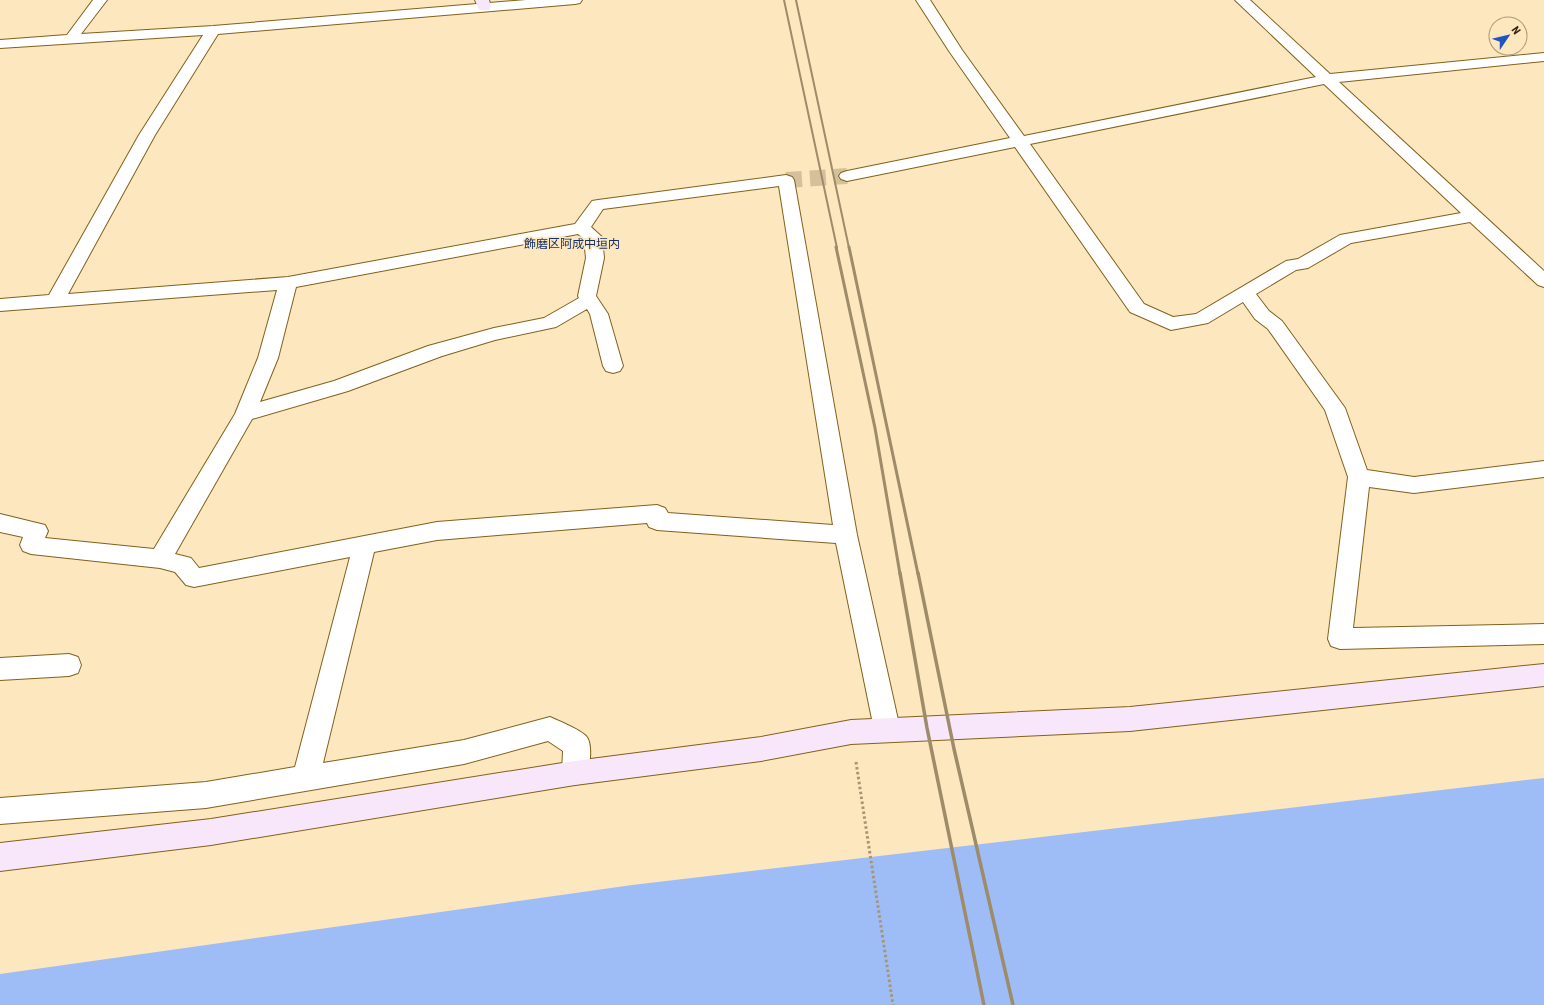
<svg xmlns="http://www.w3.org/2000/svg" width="1544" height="1005" font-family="'Roboto Condensed','Noto Sans JP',sans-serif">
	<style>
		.water { fill: #9ebdf7 }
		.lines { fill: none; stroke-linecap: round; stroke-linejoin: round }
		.street-tunnel { stroke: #d4c19b; stroke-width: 16; stroke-dasharray: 16 8; stroke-linecap: butt }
		.street-casing { stroke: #81611b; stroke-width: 2 }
		.secondary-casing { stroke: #81611b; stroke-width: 2 }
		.path { stroke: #a79572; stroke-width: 3; stroke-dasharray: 2.5 2.5; stroke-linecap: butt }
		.street { fill: #fff; fill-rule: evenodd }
		.secondary { fill: #f8e7fa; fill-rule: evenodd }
		.rail-far2 { stroke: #9d8b69; stroke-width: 2 }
		.rail-far1 { stroke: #9d8b69; stroke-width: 3 }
		.rail { stroke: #9d8b69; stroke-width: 3.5 }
		.labels { text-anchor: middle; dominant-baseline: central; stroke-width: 3.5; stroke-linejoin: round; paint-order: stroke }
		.far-quarter-label { font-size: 12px; fill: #163066; stroke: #fce7bf }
	</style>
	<rect width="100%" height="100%" fill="#fce7bf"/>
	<polygon class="water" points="1544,778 1544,1005 0,1005 0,974 632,885"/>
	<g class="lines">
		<polyline class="street-tunnel" points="786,180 847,176"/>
		<g class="street-casing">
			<g id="street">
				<path d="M93,0h14l-26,34 132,-8 313,-26h56l-2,3 -5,1 -357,30 -63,101 -87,159 220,-17 287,-53 17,-23 6,-1 188,-25 6,2 2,3 63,355 43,194 -4,8 -9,4 -9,-4 -4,-8 -38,-186 -179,-13 -8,-3 -2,-4 -210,17 -63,12 -51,211 141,-23 86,-23c9,4 29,12 36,19 8,9 3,36 -2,46l-9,3 -9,-3 -4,-9 1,-22 -15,-10 -84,23 -258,44 -206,16v-26l206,-16 89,-15 55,-210 -156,30 -8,-2 -11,-13 -15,-4 -129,-14 -8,-3 -3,-6 3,-8 -23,-5v-18l45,11 3,6 -3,7 109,11 81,-135 23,-56 19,-68 -277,21v-12l49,-4 90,-160 64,-100 -203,13v-8l67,-5zM779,186l54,339 -165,-12 -3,-5 -8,-3 -220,17 -238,46 -8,-10 -16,-4 77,-135 96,-28 94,-35 53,-16 61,-13 31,-18 3,5 13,52 3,5 7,2 7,-2 3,-5 -15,-52 -12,-18 8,-38 -2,-21 -11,-10 12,-18zM578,234l6,5 2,19 -8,38 1,2 -35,20 -50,10 -66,18 -94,35 -74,21 18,-44 18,-71z"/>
				<path d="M916,0h14l32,50 62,86 292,-59 -81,-77h15l80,74 214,-21v8l-205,21 205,189v16l-6,-2 -68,-63 -119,21 -43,25 -12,2 -40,24 13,17 13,10 63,87 22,62 47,7 130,-16v16l-130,16 -45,-6 -16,141 191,-4v20l-204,5 -9,-3 -3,-7 20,-162 -23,-67 -57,-81 -13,-10 -12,-17 -35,21 -37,7 -41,-18 -115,-165 -168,34 -6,-2 -2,-3 2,-3 6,-2 163,-33 -61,-87zM1324,84l137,129 -121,22 -42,24 -12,2 -90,53 -23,3 -29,-13 -114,-160z"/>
				<polygon points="69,654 78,657 81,665 78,673 69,676 0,680 0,658"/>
			</g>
		</g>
		<g class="secondary-casing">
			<g id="secondary">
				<polygon points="475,0 489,0 491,7 489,10 479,10"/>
				<polygon points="1544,664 1544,686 1130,731 851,744 761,761 575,785 211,845 0,871 0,843 211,819 575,761 761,737 851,720 1130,707"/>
			</g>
		</g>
		<polyline class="path" points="856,762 893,1005"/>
		<use href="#street" class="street"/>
		<use href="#secondary" class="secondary"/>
		<g class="rail-far2">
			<polyline points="784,0 837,248"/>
			<polyline points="796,0 849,248"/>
		</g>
		<g class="rail-far1">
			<polyline points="836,247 875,428 900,574"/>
			<polyline points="849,247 918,574"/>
		</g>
		<g class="rail">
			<polyline points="900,573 927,728 984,1005"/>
			<polyline points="918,573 954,749 1013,1005"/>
		</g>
	</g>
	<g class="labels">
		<g class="far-quarter-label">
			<text x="572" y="244">飾磨区阿成中垣内</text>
		</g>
	</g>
	<g transform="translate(1508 36) rotate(55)"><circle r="19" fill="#fce7bf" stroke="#ac9a77"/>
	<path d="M0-3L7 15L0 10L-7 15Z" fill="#2154c1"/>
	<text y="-6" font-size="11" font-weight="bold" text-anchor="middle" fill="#35270b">N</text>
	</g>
</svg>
